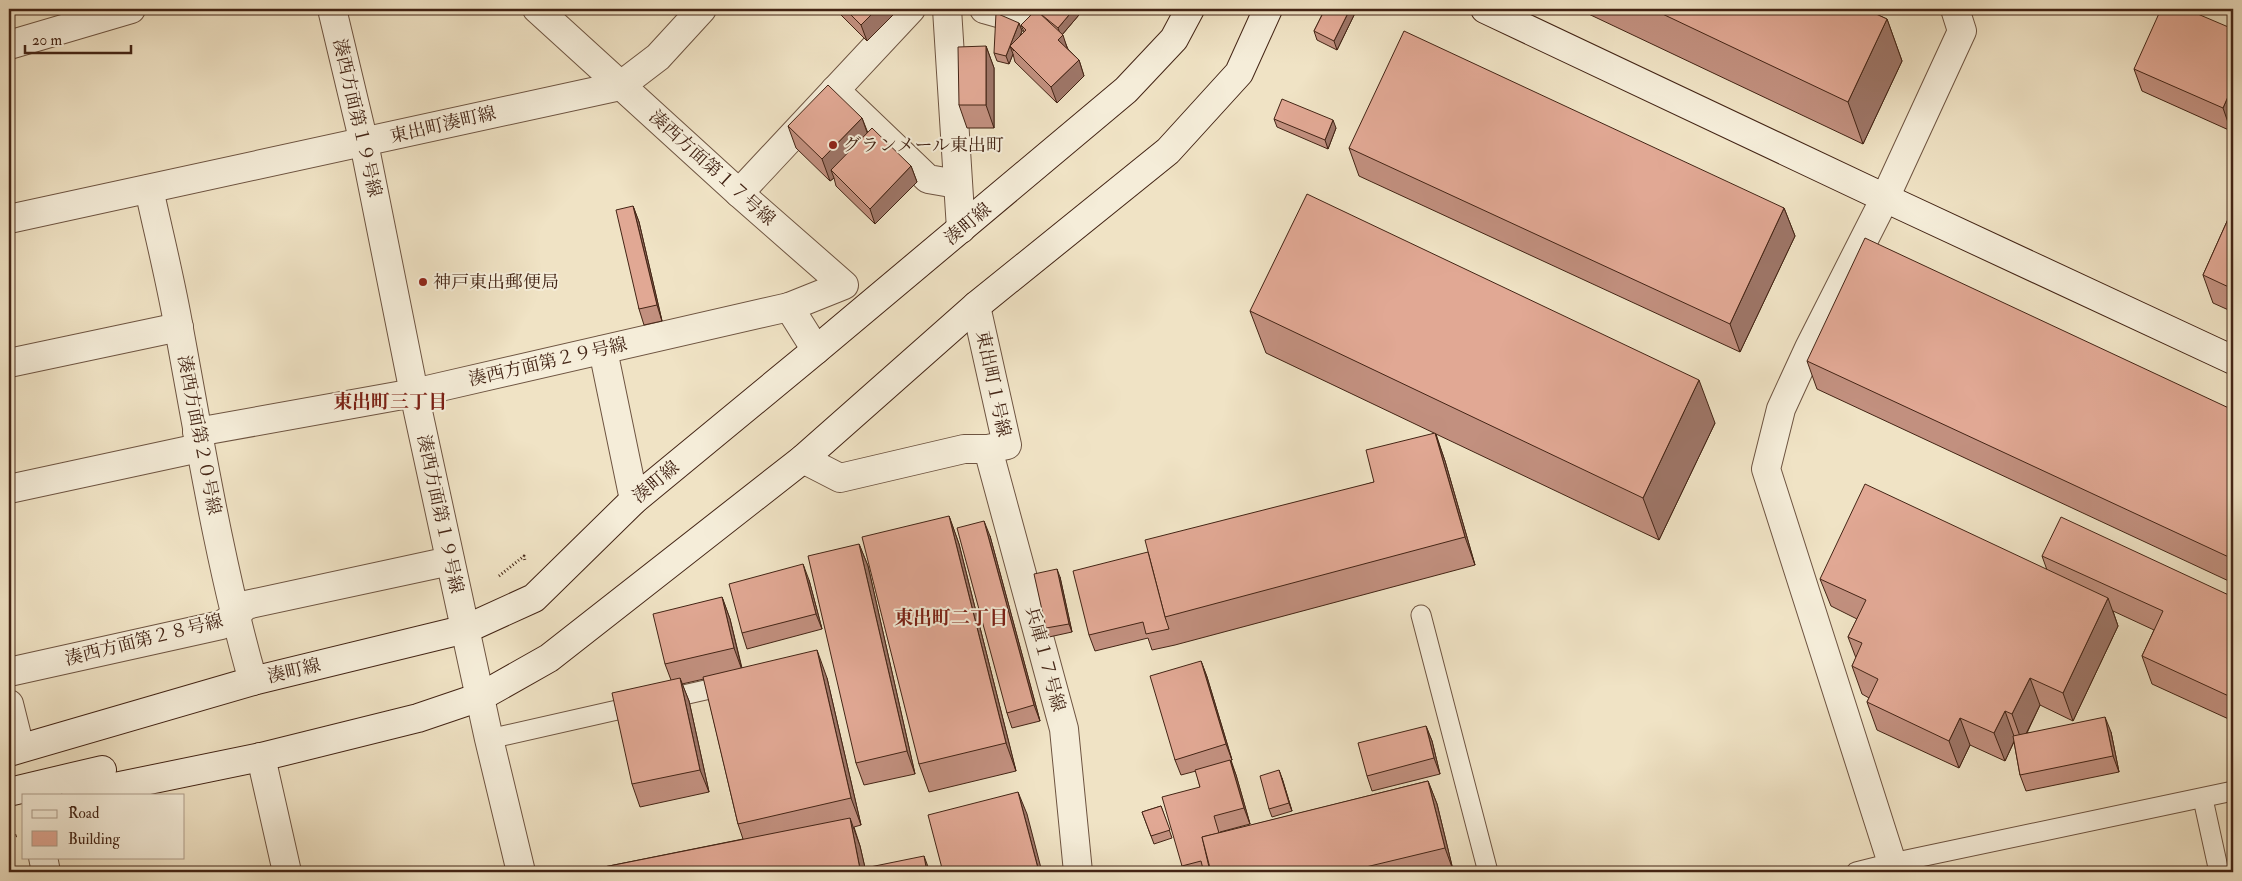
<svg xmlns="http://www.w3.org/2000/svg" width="2242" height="881" font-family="'IM FELL Double Pica','Noto Serif JP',serif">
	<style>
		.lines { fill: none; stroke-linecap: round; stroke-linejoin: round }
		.lane-casing { stroke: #6e5441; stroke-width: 21 }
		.street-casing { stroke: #6e5441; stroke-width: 30 }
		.secondary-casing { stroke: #432415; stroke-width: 30 }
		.path { stroke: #432415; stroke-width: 3; stroke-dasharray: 1 2.5; stroke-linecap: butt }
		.lane { stroke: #f5edd9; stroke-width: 19 }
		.street { stroke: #f5edd9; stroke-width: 28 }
		.secondary { stroke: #f5edd9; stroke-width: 28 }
		.wall { fill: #c2907f; stroke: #432415 }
		.shaded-wall { fill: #9e7668; stroke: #432415 }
		.building { fill: #e1a894; stroke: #432415 }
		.poi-dot { fill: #8f2418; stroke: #f5edd9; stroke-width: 2 }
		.labels { text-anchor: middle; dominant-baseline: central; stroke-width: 4; stroke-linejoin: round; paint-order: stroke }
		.street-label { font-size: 18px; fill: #432415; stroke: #f5edd9 }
		.poi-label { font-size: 18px; fill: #432415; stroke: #f5edd9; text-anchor: start }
		.neighbourhood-label { font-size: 19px; font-weight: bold; fill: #7a1f14; stroke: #f5edd9 }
	</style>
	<rect width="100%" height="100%" fill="#f0e3c5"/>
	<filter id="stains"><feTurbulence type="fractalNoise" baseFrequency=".004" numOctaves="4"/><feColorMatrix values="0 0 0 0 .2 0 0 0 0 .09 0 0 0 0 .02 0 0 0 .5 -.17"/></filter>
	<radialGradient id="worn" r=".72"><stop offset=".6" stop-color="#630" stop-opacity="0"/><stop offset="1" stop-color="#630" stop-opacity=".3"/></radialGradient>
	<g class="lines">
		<g class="lane-casing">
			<g id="lane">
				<polyline points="1421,615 1488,872"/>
				<polyline points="489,739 732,684"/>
				<polyline points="2203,799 2219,872"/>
				<polyline points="1856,872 1892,863 2233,791"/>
			</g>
		</g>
		<g class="street-casing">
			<g id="street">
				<polyline points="332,9 364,143 414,393 489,739 521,872"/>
				<polyline points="537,9 739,193 844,285 789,307"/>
				<polyline points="947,9 961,229"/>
				<polyline points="984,9 1016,18"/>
				<polyline points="9,45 131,9"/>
				<polyline points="835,90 928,179 957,184"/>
				<path d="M149,189c10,46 22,93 30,140 22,119 41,237 74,352"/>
				<polyline points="739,193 911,9"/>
				<polyline points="9,219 620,86 658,57 702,9"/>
				<polyline points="603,350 634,500"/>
				<polyline points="9,363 179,327"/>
				<polyline points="197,432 414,393 789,307 816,350"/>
				<polyline points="988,449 1064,729 1078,872"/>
				<polyline points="803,459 840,478 964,449 988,449 1007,445 976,306"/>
				<polyline points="9,489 199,448"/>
				<polyline points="9,672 221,625 234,617 246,605 450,561"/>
				<polyline points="9,704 20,748"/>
				<polyline points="261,757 287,872"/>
				<polyline points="43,857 46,872"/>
				<polyline points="1892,863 1766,469 1781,409 1809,348 1885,198 1962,31 1955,9"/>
			</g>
		</g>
		<g class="secondary-casing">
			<g id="secondary">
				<polyline points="1485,9 1885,198 2233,360"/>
				<polyline points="9,752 253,681 466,629 534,598 634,500 816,350 1126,90 1174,39 1190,9"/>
				<polyline points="9,792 102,770"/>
				<polyline points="76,795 261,757 418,718 480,697 549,658 803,459 976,306 1168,151 1239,73 1268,9"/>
			</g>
		</g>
		<g class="path">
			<polyline points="499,576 524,556 525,561"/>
			<polyline points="9,838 18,835"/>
		</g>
		<use href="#lane" class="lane"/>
		<use href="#street" class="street"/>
		<use href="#secondary" class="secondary"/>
	</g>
	<g class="wall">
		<polygon points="835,9 899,9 867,41"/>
		<polygon points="1039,9 1084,9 1062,35 1068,49 1079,60 1084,76 1057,103 1015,62 1013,54 1009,64 997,61 994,53 1019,23 1022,31 1020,36 1024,32 1021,25"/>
		<polygon points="1325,9 1357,9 1337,50 1317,40 1314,31"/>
		<polygon points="1578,9 1865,9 1887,19 1902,61 1863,144"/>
		<polygon points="2233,29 2233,126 2231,131 2142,91 2134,69"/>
		<polygon points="986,46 994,68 994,128 967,128 959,105"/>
		<polygon points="862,118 868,133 911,166 917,182 875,224 836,186 834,178 830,181 796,148 788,126"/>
		<polygon points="1274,119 1336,128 1328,149 1277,127"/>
		<polygon points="1349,148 1784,208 1795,236 1740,352 1359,176"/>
		<polygon points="633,206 639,222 662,321 644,325 639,309"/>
		<polygon points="2233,208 2233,312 2213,303 2203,275"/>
		<polygon points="1250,311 1715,423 1659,540 1436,434 1445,461 1475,565 1175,645 1152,650 1148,638 1095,651 1089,635 1148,552 1374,482 1434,433 1266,353"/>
		<polygon points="1807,361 2233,410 2233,583 1817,389"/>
		<polygon points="949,516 959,544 1016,771 929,792 919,764"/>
		<polygon points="990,536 1040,721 1012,728 1007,713"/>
		<polygon points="859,544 868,566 915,774 864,785 856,763"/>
		<polygon points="2042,556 2233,597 2233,721 2152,684 2142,656 2154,630 2113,611 2118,626 2073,721 2040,705 2027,733 2111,732 2119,772 2026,791 2020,775 2014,742 2005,761 1970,745 1959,768 1877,730 1867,702 1869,698 1862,694 1852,666 1856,658 1848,637 1857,619 1831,606 1820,579 2047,570"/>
		<polygon points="1060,577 1072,632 1049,637 1046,628"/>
		<polygon points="809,580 822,629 747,649 742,633"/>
		<polygon points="722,597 730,619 742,668 827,678 861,825 854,827 860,846 865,868 930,872 579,872 743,839 738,824 704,679 682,684 689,701 709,792 640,807 632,784 671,680 665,664"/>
		<polygon points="1201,661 1207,677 1232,760 1231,760 1236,775 1250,824 1220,832 1220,833 1428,781 1437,804 1453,870 1445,872 1184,872 1182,866 1200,787 1196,771 1181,775 1175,760"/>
		<polygon points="1426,726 1432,741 1440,774 1372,791 1367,776"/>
		<polygon points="1282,778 1292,811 1272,817 1269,809"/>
		<polygon points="1161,806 1172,838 1154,844 1142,812"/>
	</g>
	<g class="shaded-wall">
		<polygon points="877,9 899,9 867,41 861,25"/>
		<polygon points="1074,9 1084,9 1061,36 1058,28"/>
		<polygon points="1350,9 1357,9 1337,50 1334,41"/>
		<polygon points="1887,19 1902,61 1863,144 1848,102"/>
		<polygon points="1019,23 1022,31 1014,51 1010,46 1013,54 1009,64 1006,56"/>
		<polygon points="1063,35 1068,51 1058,40"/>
		<polygon points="986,46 994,68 994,128 986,105"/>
		<polygon points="1079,60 1084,76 1057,103 1051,87"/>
		<polygon points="2233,85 2233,126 2231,131 2223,108"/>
		<polygon points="862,118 870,141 831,170 834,178 830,181 822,159"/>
		<polygon points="1333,120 1336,128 1328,149 1325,140"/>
		<polygon points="911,166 917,182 875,224 870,209"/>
		<polygon points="633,206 639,222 662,321 657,305"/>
		<polygon points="1784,208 1795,236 1740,352 1730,324"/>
		<polygon points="1699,380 1715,423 1659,540 1643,498"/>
		<polygon points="1435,433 1445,461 1475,565 1465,537"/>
		<polygon points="949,516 959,544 1016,771 1006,743"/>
		<polygon points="984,521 990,536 1040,721 1034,705"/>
		<polygon points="859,544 868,566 915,774 907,751"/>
		<polygon points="803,564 809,580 822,629 816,614"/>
		<polygon points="1057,569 1060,577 1072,632 1069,624"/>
		<polygon points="722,597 730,619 742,670 734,648"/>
		<polygon points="2108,598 2118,626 2073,721 2063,693"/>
		<polygon points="817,650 827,678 861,825 851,798"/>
		<polygon points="1201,661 1207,677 1232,760 1226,744"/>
		<polygon points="680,678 689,701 709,792 700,770"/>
		<polygon points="2030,678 2040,705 2022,742 2012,714"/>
		<polygon points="2005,711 2015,739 2005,761 1994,733"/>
		<polygon points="2105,717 2111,732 2119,772 2113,756"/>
		<polygon points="1960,718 1970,745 1959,768 1949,741"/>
		<polygon points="1426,726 1432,741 1440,774 1434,758"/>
		<polygon points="1230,760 1236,775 1250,824 1244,808"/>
		<polygon points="1279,770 1282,778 1292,811 1289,803"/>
		<polygon points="1428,781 1437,804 1453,870 1445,848"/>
		<polygon points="1018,792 1027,814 1042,872 1039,872"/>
		<polygon points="850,818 860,846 866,872 860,869"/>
		<polygon points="924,856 930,872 927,872"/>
	</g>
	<g class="building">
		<polygon points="845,9 877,9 861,25"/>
		<polygon points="1039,9 1074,9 1058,28 1037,11"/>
		<polygon points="1325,9 1350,9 1334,41 1314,31"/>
		<polygon points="1652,9 1865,9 1887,19 1848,102"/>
		<polygon points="2161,9 2186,9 2233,29 2233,85 2223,108 2134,69"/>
		<polygon points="1036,10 1063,35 1058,40 1079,60 1051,87 1010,46 1026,30 1021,25"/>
		<polygon points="996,13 1019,23 1006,56 994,53"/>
		<polygon points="1404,31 1784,208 1730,324 1349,148"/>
		<polygon points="986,46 986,105 959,105 958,47"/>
		<polygon points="828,85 862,118 822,159 788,126"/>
		<polygon points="1282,99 1333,120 1325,140 1274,119"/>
		<polygon points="872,128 911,166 870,209 831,170"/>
		<polygon points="1307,194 1699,380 1643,498 1250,311"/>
		<polygon points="633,206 657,305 639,309 616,210"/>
		<polygon points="2233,208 2233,289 2203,275"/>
		<polygon points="1865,238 2233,410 2233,559 1807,361"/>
		<polygon points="1435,433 1465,537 1165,617 1145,540 1374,482 1366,450"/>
		<polygon points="1865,484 2108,598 2063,693 2030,678 2012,714 2005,711 1994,733 1960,718 1949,741 1867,702 1878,679 1852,666 1862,643 1848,637 1866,600 1820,579"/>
		<polygon points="949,516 1006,743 919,764 862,537"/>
		<polygon points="2061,517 2233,597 2233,698 2142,656 2163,611 2042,556"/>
		<polygon points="984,521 1034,705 1007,713 957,528"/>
		<polygon points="859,544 907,751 856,763 808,556"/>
		<polygon points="1148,552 1165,617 1169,629 1146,634 1143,622 1089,635 1073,571"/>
		<polygon points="803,564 816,614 742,633 729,584"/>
		<polygon points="1057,569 1069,624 1046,628 1034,574"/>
		<polygon points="722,597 734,648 665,664 653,614"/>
		<polygon points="817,650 851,798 738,824 703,677"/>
		<polygon points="1201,661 1226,744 1175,760 1150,676"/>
		<polygon points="680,678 700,770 632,784 612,693"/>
		<polygon points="2105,717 2113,756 2020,775 2013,736"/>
		<polygon points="1426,726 1434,758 1367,776 1358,743"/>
		<polygon points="1230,760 1244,808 1214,816 1219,833 1202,837 1209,867 1203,869 1201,861 1182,866 1162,797 1200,787 1195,770"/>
		<polygon points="1279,770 1289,803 1269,809 1260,776"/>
		<polygon points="1428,781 1445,848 1345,872 1211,872 1202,837"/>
		<polygon points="1018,792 1039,872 943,872 928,815"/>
		<polygon points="1161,806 1170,830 1151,836 1142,812"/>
		<polygon points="850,818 860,869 924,856 927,872 579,872"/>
	</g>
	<g class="poi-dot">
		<circle cx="833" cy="145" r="5"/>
		<circle cx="423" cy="282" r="5"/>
	</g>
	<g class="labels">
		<g class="street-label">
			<text transform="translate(357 118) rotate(77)">湊西方面第１９号線</text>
			<text transform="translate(443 125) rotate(-13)">東出町湊町線</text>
			<text transform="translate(712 168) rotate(42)">湊西方面第１７号線</text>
			<text transform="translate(968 224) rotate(-40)">湊町線</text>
			<text transform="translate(548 362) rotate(-13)">湊西方面第２９号線</text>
			<text transform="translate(993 384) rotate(78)">東出町１号線</text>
			<text transform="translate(199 435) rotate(79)">湊西方面第２０号線</text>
			<text transform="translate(656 482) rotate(-40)">湊町線</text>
			<text transform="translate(440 514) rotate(78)">湊西方面第１９号線</text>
			<text transform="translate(144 640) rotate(-14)">湊西方面第２８号線</text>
			<text transform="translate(1045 659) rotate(75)">兵庫１７号線</text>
			<text transform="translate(294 671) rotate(-13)">湊町線</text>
		</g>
		<g class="poi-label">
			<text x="843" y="145">グランメール東出町</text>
			<text x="433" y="282">神戸東出郵便局</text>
		</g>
		<g class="neighbourhood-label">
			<text x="390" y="402">東出町三丁目</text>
			<text x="951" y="618">東出町二丁目</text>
		</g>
	</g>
	<rect width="2242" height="881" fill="none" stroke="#f0e3c5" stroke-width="30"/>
	<rect x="10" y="10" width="2222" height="861" fill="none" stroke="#432415" stroke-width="2.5"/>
	<rect x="15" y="15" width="2212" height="851" fill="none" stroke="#432415"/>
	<rect x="22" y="794" width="162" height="65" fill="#f5edd9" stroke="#ae9d8b"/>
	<rect x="32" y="810" width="25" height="8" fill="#f5edd9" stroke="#ae9d8b"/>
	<text x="68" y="818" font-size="15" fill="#432415">Road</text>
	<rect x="32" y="831" width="25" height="15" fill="#e1a894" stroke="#ae9d8b"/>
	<text x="68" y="844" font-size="15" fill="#432415">Building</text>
	<path d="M25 45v8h106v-8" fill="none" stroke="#432415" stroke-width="2.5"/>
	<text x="32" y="45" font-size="15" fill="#432415" stroke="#f5edd9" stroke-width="4" paint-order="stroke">20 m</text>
	<rect width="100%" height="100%" filter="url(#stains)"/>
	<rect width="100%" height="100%" fill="url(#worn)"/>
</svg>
